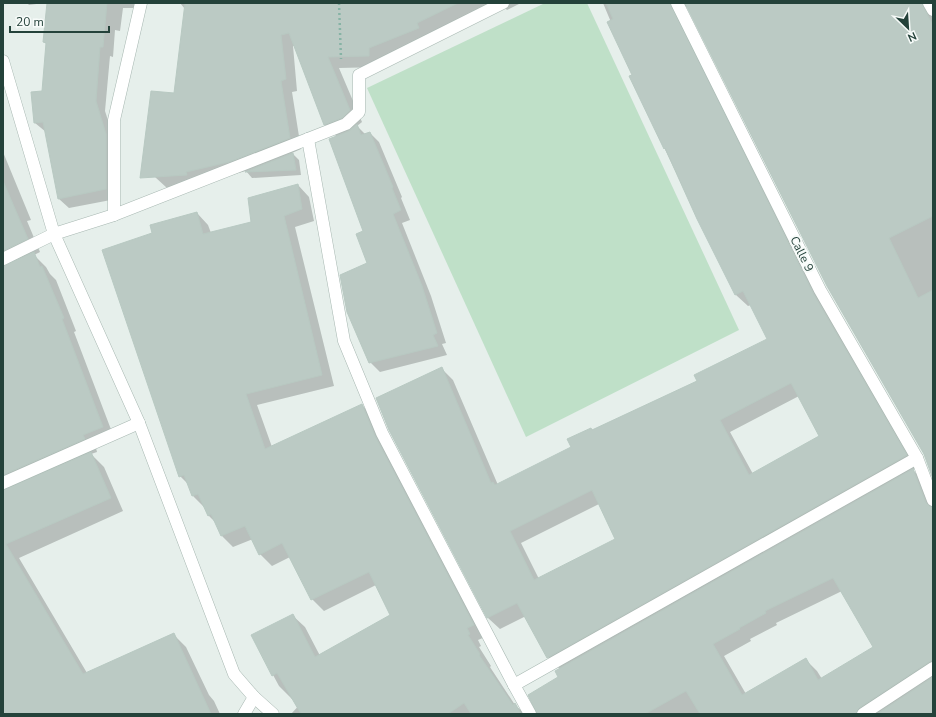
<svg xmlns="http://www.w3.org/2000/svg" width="936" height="717" font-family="'Nunito Sans',sans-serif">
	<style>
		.green { fill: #bfe0c8 }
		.shadow { fill: #0003; fill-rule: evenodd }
		.building { fill: #bbcac4; stroke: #b8c9c2; fill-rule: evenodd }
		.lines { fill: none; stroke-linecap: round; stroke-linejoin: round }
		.service-casing { stroke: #a8b8b2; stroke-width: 13 }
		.minor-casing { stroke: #a8b8b2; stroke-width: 13 }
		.path { stroke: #86b3a5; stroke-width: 2.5; stroke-dasharray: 2 3; stroke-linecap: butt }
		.service { stroke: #fff; stroke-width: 12 }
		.minor { stroke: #fff; stroke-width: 12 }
		.labels { text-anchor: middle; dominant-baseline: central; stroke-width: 4; stroke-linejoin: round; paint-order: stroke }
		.street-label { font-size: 12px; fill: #24423a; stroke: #f7fbf9 }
	</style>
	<rect width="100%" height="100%" fill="#e6efeb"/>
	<polygon class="green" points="545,3 587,3 739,330 526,437 367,88"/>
	<g class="shadow">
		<polygon points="27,3 44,3 29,5"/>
		<polygon points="48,3 138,3 137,8 123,8 120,31 115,30 113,57 110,56 105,111 116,145 116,199 69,208 59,199 46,132 35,123 43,92 47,44 44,42"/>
		<polygon points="180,3 521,3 507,10 503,6 381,67 339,68 362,122 357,126 365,134 370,133 379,142 402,197 401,198 410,220 402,223 431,296 446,343 442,344 447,355 380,372 370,362 369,264 365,232 337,137 324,124 295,46 293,46 297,91 292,92 301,149 292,153 299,160 301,175 252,178 246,171 197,184 167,188 155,177 175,94 185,9"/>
		<path d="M603,3h330v473l-8,-21 -236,-447 -3,-1 -4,4 236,456 -5,3 12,12 8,22v210h-395l22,-37v-8l-12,-12 -22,-41 -26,13 -12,-11 -98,-189 51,-61 12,12 45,105 75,-37 18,-19 2,1 105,-49 70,-42 -17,-34 -3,1 -12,-11 -22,-44 -84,-174 3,-2zM799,396l21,40 -67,38 -23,-42zM599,504l17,36 -77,39 -18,-36zM842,591l32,56 -52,32 -5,-8 -12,-12 -59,35 -22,-38 27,-15 -1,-2 27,-14 -1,-2z"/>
		<polygon points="3,152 31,220 27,221 40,252 34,255 46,267 50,274 56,280 76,331 74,332 115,440 96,448 97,452 91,454 104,467 123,511 19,558 87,673 173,634 186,647 209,695 214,701 220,714 3,714"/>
		<polygon points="298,185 309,197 314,221 295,227 334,386 257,405 272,447 362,405 373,417 485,637 478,640 481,646 479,647 491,666 490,667 515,705 525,714 291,714 315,688 292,699 279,686 252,636 292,615 305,627 329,673 391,615 376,585 324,611 312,599 290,557 272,566 260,554 253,539 233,547 222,536 216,523 208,515 205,508 193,496 189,485 180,476 153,234 197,213 208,225 211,233 252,223"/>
	</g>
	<g class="building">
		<polygon points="47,3 107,3 103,47 100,47 96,101 106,134 106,189 58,199 43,122 34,123 31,92 42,91 46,43 43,42"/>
		<polygon points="185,3 458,3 417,23 419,28 369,48 369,56 328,57 350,110 342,118 324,125 289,33 281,35 286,79 281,81 290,138 229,162 186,172 187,175 140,178 151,91 174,93"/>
		<path d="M606,3h64l143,290 94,162 -360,203 -30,-55 -30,15 -98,-188 -13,-32 66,-31 49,116 2,-1 2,3 76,-38 -4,-8 24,-11 1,2 105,-49 -3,-6 73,-36 -24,-48 -8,4 -38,-76 -32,-71 -1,1 -35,-73 3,-1 -25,-53 6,-3zM791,383l28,53 -70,39 -29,-55zM592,490l23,49 -81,41 -24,-49z"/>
		<polygon points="685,3 922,3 928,16 933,25 933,216 889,238 918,298 933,290 933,479 924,454 827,286"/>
		<polygon points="357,124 361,135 370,132 393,187 392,188 401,210 393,214 422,286 437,333 433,335 438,346 369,363 347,312 340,275 367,263 356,234 363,231 329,139 349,131"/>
		<polygon points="293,153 296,170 245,172"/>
		<polygon points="3,181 28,239 3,251"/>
		<polygon points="298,184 302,209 284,216 322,375 246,394 265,449 362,404 375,436 474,625 467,628 470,634 468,635 480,654 479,655 513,705 515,703 521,714 471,714 464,703 448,714 301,714 277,673 272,676 251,635 293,614 315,657 390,615 369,572 311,600 282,543 259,555 245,526 221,536 211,514 208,516 198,494 192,496 184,475 179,477 102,250 152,233 150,225 197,212 203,234 251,222 248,198"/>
		<polygon points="34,252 40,267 42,266 64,318 62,319 103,427 83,435 85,439 3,475 3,266"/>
		<polygon points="91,452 111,498 6,544 83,674 174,633 211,714 3,714 3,490"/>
		<path d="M913,469l13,34 3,3 4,1v154l-4,1 -70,46 -3,6h-156l-14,-23 -41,23h-108l-9,-19 30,-18 -3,-6zM833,578l40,69 -55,33 -12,-22 -64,37 -29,-51 27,-15 -1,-1 27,-15 -1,-2z"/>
		<polygon points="933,677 933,714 877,714"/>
	</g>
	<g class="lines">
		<g class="service-casing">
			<polyline id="service" points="929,3 933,10"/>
		</g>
		<g class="minor-casing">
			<g id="minor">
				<polyline points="677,3 820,290 917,458 933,500"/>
				<polyline points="3,61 54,234 139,423 234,674 254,697 273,714"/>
				<polyline points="308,139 344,341 382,433 514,685 530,714"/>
				<polyline points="114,215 114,120 141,3"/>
				<polyline points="3,259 54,234 114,215 346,124 359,112 359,75 503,3"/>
				<polyline points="3,483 139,423"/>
				<polyline points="514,685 917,458"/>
				<polyline points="244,714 254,697"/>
				<polyline points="863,714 933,668"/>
			</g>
		</g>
		<polyline class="path" points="339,3 341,59"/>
		<use href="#service" class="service"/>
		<use href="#minor" class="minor"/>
	</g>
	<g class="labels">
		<g class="street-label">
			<text transform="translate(802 254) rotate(64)">Calle 9</text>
		</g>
	</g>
	<rect width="936" height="717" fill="none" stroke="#24423a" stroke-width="8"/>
	<g transform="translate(908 28) rotate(155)" stroke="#f7fbf9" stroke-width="3" paint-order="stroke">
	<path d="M0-3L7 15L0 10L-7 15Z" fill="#24423a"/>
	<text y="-6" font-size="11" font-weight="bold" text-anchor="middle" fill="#24423a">N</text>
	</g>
	<path d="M10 26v6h99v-6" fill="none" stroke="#24423a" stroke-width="2"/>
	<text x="16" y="26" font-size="12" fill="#24423a" stroke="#f7fbf9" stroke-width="3" paint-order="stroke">20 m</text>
</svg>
